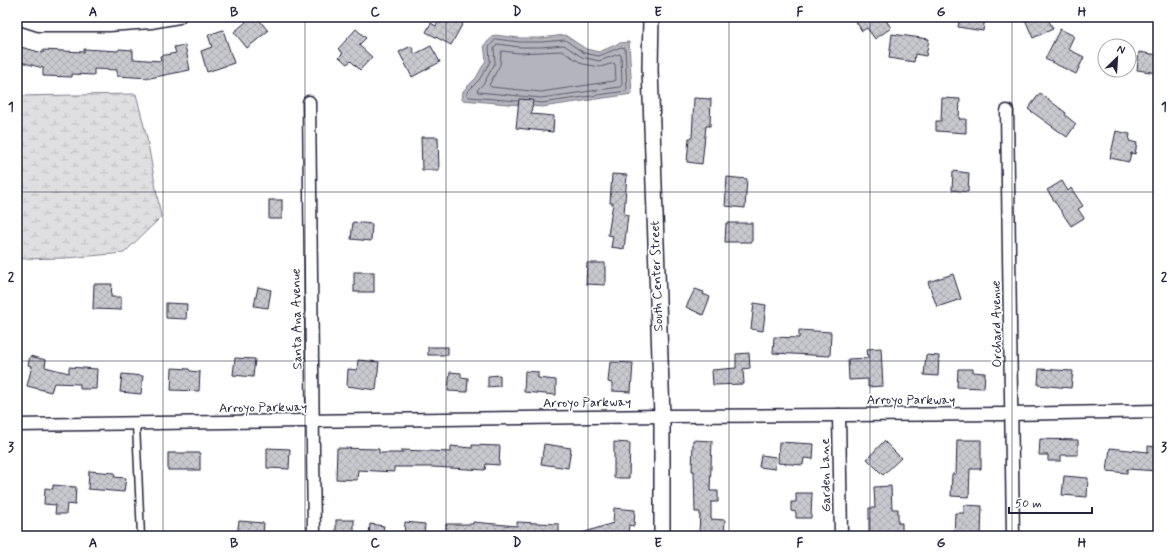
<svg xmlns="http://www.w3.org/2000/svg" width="1175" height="553" font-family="Mynerve,sans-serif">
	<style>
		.wetland { fill: url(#wetland-marsh); stroke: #80808e }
		.water { fill: #b4b4bc; stroke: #7a7a88 }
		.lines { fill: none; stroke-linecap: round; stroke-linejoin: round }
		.shore { stroke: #5c5c6f; stroke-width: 1 }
		.building { fill: url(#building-cross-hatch); stroke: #22223b }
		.service-casing { stroke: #22223b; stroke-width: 9 }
		.minor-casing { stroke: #22223b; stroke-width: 15 }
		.tertiary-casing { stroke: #22223b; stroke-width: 18 }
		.service { stroke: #fff; stroke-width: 6 }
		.minor { stroke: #fff; stroke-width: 12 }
		.tertiary { stroke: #fff; stroke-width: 15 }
		.grid { fill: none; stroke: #22223b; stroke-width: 1; stroke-opacity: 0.55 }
		.labels { text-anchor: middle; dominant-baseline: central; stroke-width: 3.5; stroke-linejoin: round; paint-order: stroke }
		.street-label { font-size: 13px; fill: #22223b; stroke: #fff }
		.neatline { fill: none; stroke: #22223b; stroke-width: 1.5 }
		.grid-label { font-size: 13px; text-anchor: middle; font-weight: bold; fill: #22223b }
	</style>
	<defs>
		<pattern id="wetland-marsh" width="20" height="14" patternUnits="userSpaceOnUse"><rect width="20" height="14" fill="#dfdfe2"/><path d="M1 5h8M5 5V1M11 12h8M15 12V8" fill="none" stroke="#bfbfc3"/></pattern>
		<pattern id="building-cross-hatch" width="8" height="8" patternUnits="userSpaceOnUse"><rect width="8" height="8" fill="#c8c8cf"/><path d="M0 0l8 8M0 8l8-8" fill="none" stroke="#acacb3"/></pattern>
	</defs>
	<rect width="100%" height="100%" fill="#fff"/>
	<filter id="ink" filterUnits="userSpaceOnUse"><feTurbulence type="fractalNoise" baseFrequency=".025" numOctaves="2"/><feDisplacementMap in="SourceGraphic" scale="8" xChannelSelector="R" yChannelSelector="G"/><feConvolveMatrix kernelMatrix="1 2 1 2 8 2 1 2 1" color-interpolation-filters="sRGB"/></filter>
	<g filter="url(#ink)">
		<polygon class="wetland" points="136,94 147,138 161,217 124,253 67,258 17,259 17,96"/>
		<polygon class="water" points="495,35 519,38 541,38 565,35 586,49 599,52 620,43 629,42 632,94 542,107 462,100 463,91 476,78 486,60 484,45"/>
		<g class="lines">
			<g class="shore">
				<polygon points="498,44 519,47 541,47 564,45 582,57 599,61 619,54 621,55 622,85 620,87 541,98 478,92 477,90 484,83 495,63 494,49"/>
				<polygon points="502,51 519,53 562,51 583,64 600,67 614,63 615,64 616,80 614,81 541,92 491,87 489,85 500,65 501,53"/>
				<polyline points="518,101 469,97 467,95 467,92 479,80 490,62 489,47 496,39 519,42 541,42 565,40 584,53 599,56 621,47 625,48 627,89 626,91 542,103 534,102"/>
			</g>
		</g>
		<g class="building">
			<polygon points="243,17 257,17 268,31 247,48 234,32 246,22"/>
			<polygon points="441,17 452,17 463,23 451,45 426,32 431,23 436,26"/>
			<polygon points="853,17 884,17 891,28 875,39 867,28 862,31"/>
			<polygon points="960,17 985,17 983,31 958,27"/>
			<polygon points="1024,17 1047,17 1053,29 1033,38"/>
			<polygon points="356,29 366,38 359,45 372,57 360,70 351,61 347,64 339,57 343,53 338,49"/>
			<polygon points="1060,29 1074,36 1068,49 1084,57 1076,74 1045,59"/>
			<polygon points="223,30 234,63 207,72 201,51 212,47 208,35"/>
			<polygon points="892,34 929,39 926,56 915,54 914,62 889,58"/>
			<polygon points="185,45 190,70 150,78 117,76 117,70 94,69 94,75 72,74 72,77 43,76 43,68 17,61 17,46 43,53 43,50 84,52 84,49 118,51 119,49 133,50 133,59 161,61 160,56 176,53 174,47"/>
			<polygon points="411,46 415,54 431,46 440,62 412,77 399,52"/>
			<polygon points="1139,52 1158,55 1158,73 1137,70"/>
			<polygon points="1040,93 1066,113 1065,115 1076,124 1067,137 1028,109"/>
			<polygon points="694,98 711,99 710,126 706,126 702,164 687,162 689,138 692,138"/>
			<polygon points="942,98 960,99 959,119 966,119 966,133 936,131 936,121 941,121"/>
			<polygon points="519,99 533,100 531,114 554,116 553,132 516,128"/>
			<polygon points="1116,131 1130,134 1129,141 1137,143 1135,154 1131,153 1129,162 1110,158"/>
			<polygon points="421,137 438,137 439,170 422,170"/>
			<polygon points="953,171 969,173 968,192 952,190"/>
			<polygon points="612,174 627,175 624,214 628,215 624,249 611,247 613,236 608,235 613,203 610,203"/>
			<polygon points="727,177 747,179 745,208 725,206"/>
			<polygon points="1062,181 1068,191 1071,188 1083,206 1078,209 1084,218 1071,226 1047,190"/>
			<rect x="269" y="200" width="13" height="19"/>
			<polygon points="353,222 372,224 371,241 351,239"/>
			<polygon points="726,223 752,223 752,242 725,242"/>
			<polygon points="587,263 605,263 605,285 586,284"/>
			<rect x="354" y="272" width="20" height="20"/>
			<polygon points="953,274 961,299 937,307 928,282"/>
			<polygon points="94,284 112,284 111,297 121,297 121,310 93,309"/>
			<polygon points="258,287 271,290 268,308 254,306"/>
			<polygon points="695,289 704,292 703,294 710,297 703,315 686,307"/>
			<polygon points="166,303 187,304 186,319 166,318"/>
			<polygon points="754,303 766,305 763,331 751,329"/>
			<polygon points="799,330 831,332 830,356 773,353 774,337 799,338"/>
			<rect x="428" y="347" width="20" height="8"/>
			<polygon points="881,348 883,386 868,387 868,379 849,380 848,359 868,358 867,349"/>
			<polygon points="749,353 750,368 743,369 744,384 713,385 712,370 736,368 736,354"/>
			<polygon points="926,355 939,356 938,376 924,375"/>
			<polygon points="30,356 46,360 45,367 69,373 69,367 97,369 96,389 80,389 80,384 54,383 51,392 27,386 32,366 28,365"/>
			<polygon points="235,358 255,359 253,377 233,375"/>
			<polygon points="358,360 379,362 376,390 347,386 348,369 357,370"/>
			<polygon points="610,362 633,363 631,392 612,391 612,383 608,382"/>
			<polygon points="172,368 189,369 190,371 200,372 199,391 171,390"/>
			<polygon points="958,369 973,369 973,372 985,373 984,388 957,387"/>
			<polygon points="1039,369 1073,371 1071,388 1038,385"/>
			<polygon points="525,371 538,372 538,378 556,380 556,395 524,392"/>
			<polygon points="450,372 461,373 461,377 468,378 467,392 448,391"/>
			<polygon points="122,374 143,376 141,394 120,392"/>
			<polygon points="500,375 500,386 488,387 488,376"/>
			<polygon points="1040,439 1078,440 1078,455 1061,455 1061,461 1048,461 1048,455 1039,455"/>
			<polygon points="693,440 712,441 710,491 718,491 718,502 711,502 711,519 725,520 724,536 704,536 704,535 699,534 700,512 695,512 694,471 692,471"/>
			<polygon points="957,440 981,440 981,469 970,469 969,497 951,496 952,474 956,474"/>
			<polygon points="884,441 901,458 883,475 867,459"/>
			<polygon points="614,442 630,443 629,478 614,478"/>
			<polygon points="779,442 814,444 813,459 804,458 803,465 778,463"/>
			<polygon points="544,444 571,448 568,468 541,464"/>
			<polygon points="472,445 500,446 499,465 486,464 485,470 433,467 394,467 394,472 358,470 357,480 336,479 337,448 379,449 379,453 402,453 402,450 451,452 451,446 472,448"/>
			<polygon points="1148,446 1158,447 1158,471 1127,469 1127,473 1107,471 1110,448 1148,452"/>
			<polygon points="267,448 290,449 289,469 267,468"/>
			<rect x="168" y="453" width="32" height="17"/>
			<polygon points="761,455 776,457 775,469 759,467"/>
			<polygon points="89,471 115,473 114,477 126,478 124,492 88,489"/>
			<polygon points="1064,476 1088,478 1087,497 1062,495"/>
			<polygon points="53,485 76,487 75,505 67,504 66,514 55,514 56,505 44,504 45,488 53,489"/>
			<polygon points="891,486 892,509 898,509 898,523 902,523 902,536 869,536 869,508 875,508 874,487"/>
			<polygon points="796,493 812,493 811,518 796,518 796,512 791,511 791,502 796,502"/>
			<polygon points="964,505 982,506 981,536 954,536 955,513 964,513"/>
			<polygon points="614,508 635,510 634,526 629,525 628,536 579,536 579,534 613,523"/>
			<rect x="336" y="520" width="18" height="16"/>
			<polygon points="239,521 264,523 263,536 237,535"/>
			<polygon points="405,522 425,524 424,536 404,536"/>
			<polygon points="473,522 517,526 517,522 559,524 559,536 446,536 446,524 473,524"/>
			<polygon points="370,524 384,526 382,536 369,536"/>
		</g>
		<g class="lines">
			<g class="service-casing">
				<polyline id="service" points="136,424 141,536"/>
			</g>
			<g class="minor-casing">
				<g id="minor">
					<polyline points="17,18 39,25 109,25 151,22 179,17"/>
					<polyline points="309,102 314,536"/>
					<polyline points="1007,111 1013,536"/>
					<polyline points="839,415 841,536"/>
					<polyline points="17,425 662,416 1012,414 1158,411"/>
				</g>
			</g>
			<g class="tertiary-casing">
				<polyline id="tertiary" points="651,17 650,69 662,416 662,536"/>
			</g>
			<use href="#service" class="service"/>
			<use href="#minor" class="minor"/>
			<use href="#tertiary" class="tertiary"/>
		</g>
	</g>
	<path class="grid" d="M163,17v519M305,17v519M446,17v519M588,17v519M729,17v519M870,17v519M1012,17v519M17,192h1141M17,361h1141"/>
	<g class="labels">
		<g class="street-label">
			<text transform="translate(657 276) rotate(-92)">South Center Street</text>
			<text transform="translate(297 319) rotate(-91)">Santa Ana Avenue</text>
			<text transform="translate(997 324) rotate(-91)">Orchard Avenue</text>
			<text x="911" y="400">Arroyo Parkway</text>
			<text transform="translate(587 403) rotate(-1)">Arroyo Parkway</text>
			<text transform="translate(263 408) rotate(-1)">Arroyo Parkway</text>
			<text transform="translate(826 475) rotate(-91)">Garden Lane</text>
		</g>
	</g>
	<rect width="1175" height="553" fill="none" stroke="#fff" stroke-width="44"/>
	<g transform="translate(1117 58) rotate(25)"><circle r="19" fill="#ffffff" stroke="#a7a7b1"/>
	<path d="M0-3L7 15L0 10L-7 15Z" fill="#22223b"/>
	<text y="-6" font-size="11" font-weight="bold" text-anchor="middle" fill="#22223b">N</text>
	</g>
	<path d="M1009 507v6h83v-6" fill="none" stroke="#22223b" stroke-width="2"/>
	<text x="1015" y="507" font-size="12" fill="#22223b" stroke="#ffffff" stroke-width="3" paint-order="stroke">50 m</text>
	<rect x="22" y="22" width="1131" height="509" class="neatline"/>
	<g class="grid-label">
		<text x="93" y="16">A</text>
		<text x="234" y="16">B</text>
		<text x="375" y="16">C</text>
		<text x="517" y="16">D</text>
		<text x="658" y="16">E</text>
		<text x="800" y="16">F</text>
		<text x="941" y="16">G</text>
		<text x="1082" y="16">H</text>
		<text x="11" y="111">1</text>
		<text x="1164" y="111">1</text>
		<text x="11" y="281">2</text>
		<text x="1164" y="281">2</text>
		<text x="11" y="451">3</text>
		<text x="1164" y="451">3</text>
		<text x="93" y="547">A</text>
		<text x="234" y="547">B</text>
		<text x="375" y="547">C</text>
		<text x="517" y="547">D</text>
		<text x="658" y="547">E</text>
		<text x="800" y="547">F</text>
		<text x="941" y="547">G</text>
		<text x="1082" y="547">H</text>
	</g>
</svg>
